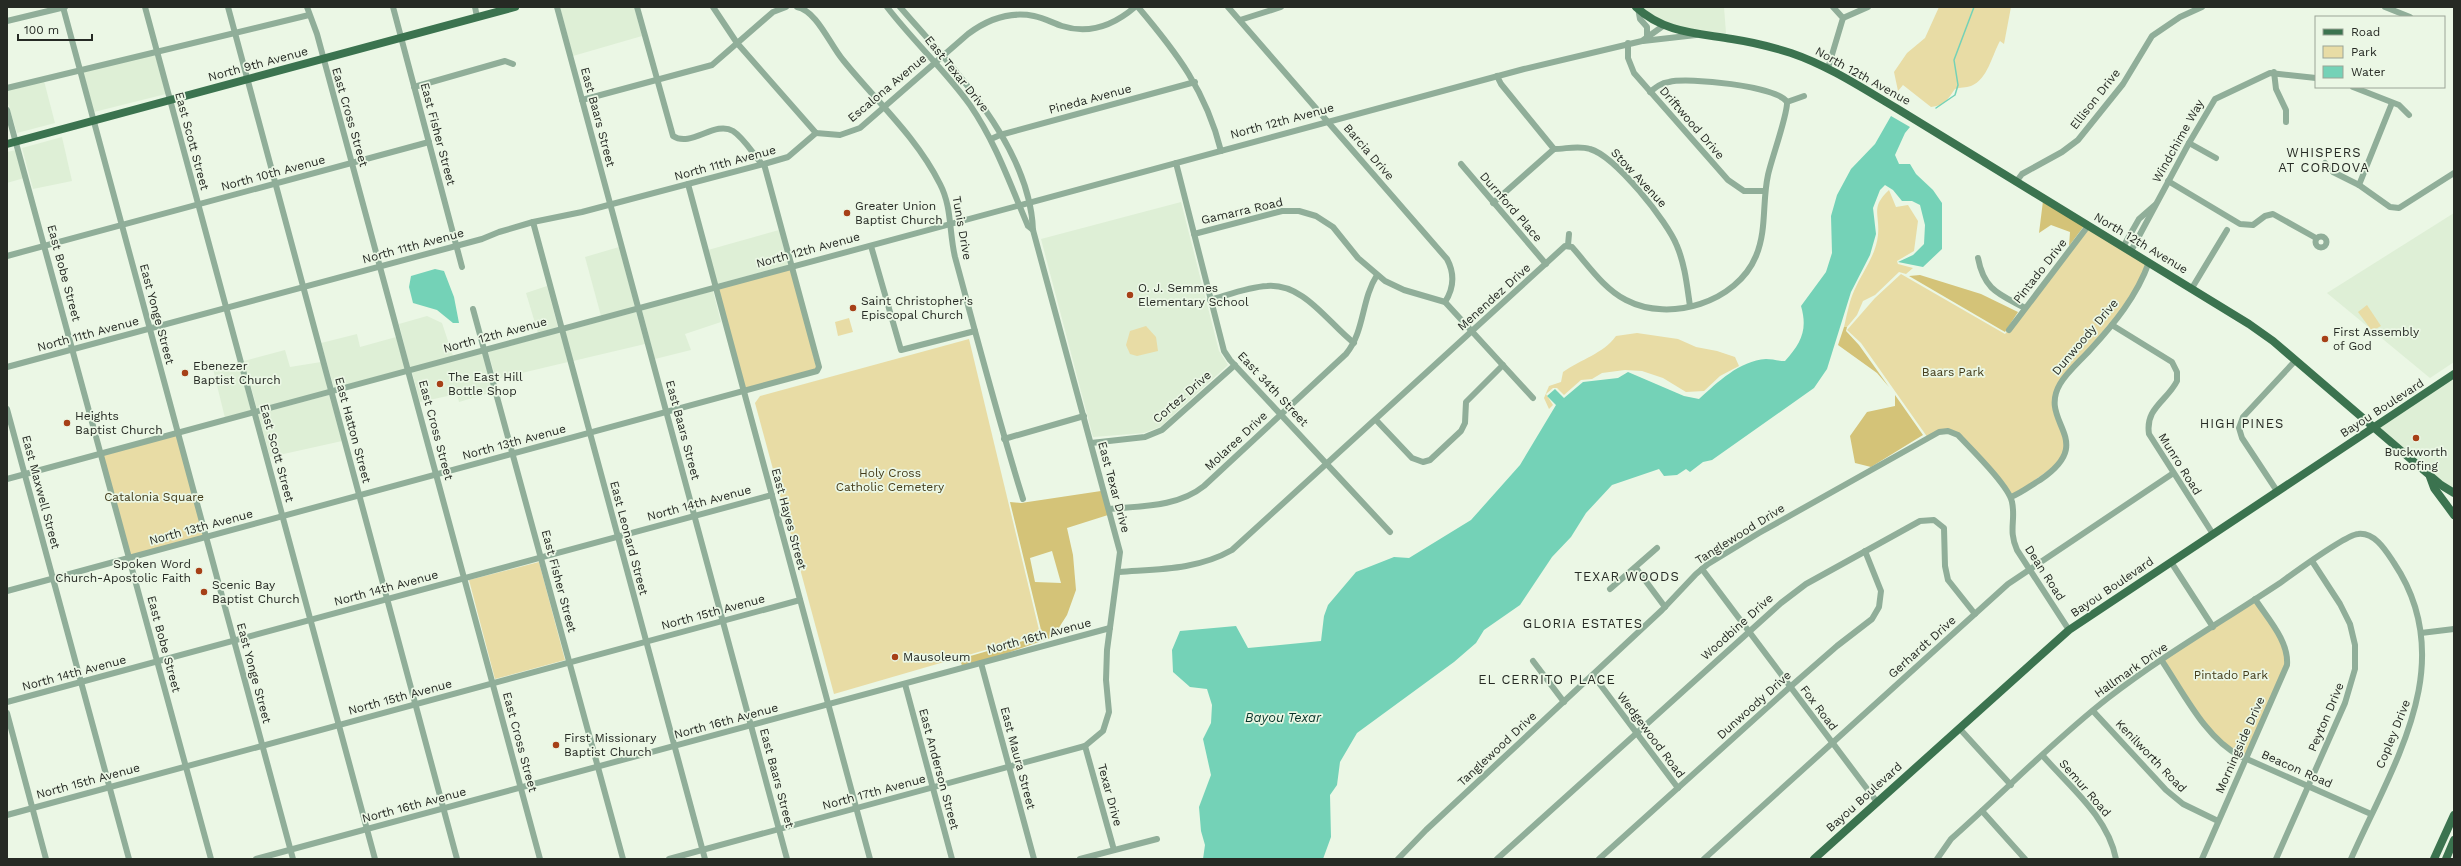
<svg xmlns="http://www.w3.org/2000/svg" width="2461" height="866" font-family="'Work Sans',sans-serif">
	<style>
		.built { fill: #deefd6 }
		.green { fill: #e8dca5 }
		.forest { fill: #d4c378; fill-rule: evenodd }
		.water { fill: #74d2b7 }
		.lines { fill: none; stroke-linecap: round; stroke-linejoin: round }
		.stream { stroke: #74d2b7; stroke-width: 1.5 }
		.minor { stroke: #90ae99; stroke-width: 6 }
		.major { stroke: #3b734f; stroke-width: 8 }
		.poi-dot { fill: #a64017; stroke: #ebf7e5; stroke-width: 1.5 }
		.labels { text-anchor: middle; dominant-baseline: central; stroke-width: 3.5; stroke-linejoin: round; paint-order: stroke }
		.street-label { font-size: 12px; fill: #262a24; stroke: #ebf7e5 }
		.poi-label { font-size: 12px; fill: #262a24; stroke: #ebf7e5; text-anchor: start }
		.park-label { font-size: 12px; fill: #423b1a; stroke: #ebf7e5 }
		.neighbourhood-label { font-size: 13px; letter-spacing: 1px; fill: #262a24; stroke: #ebf7e5 }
		.water-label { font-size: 13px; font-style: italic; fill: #073429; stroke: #ebf7e5 }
	</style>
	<rect width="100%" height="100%" fill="#ebf7e5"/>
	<g class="built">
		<polygon points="560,7 634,7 642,36 573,56"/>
		<polygon points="1640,7 1724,7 1726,33 1701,32 1665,23"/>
		<polygon points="155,55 166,94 94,112 83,71"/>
		<polygon points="44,81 55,123 17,133 7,100 7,90"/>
		<polygon points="62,137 72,181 33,189 22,148"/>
		<polygon points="16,150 24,178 7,183 7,152"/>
		<polygon points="1181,202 1219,351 1228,365 1160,427 1144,433 1093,437 1041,239"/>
		<polygon points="2454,213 2454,362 2430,378 2327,293"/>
		<polygon points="779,230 788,265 717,284 708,250"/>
		<polygon points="619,247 635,307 601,316 585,257"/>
		<polygon points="547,286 558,327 538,333 526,293"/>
		<polygon points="713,291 721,322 685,334 691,350 655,359 642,310"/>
		<polygon points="636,312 645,344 573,361 565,331"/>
		<polygon points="427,316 442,323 453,356 410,368 399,324"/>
		<polygon points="560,332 568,362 496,379 488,352"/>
		<polygon points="357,334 360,347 396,337 405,369 334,388 321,343"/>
		<polygon points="285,350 290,367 321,362 328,390 257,409 244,361"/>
		<polygon points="483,353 493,392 459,402 457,394 420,402 412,372"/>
		<polygon points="238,362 251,411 225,418 213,369"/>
		<polygon points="2454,374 2454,493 2372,428"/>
		<polygon points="329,395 342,441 270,457 258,414"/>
	</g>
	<g class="green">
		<path d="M1939,7h72l-7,37 -4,-3c-8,14 -12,38 -29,45 -5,2 -11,1 -16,3 -7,10 -11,17 -24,18l-28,-22 -5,6 -4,-19 13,-19 18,-15z"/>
		<path d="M1889,190l7,17 12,-2 10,16 -4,30 -17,10 1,3 15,4 -7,6 -7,-2 -24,23 -12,6 -6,14 -10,12h-3c3,-12 5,-25 10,-36 8,-19 22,-35 24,-56 2,-22 -8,-27 11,-45z"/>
		<polygon points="2088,226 2149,262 2134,294 2063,379 2055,396 2065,437 2063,460 2011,497 1958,435 1948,431 1928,438 1861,343 1847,330 1875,298 1901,274 2005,334"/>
		<polygon points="792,267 817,371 743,391 715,288"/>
		<polygon points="2367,305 2381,326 2372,331 2358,312"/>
		<polygon points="849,318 853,332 838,336 835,322"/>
		<polygon points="1146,326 1156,337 1158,351 1137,356 1130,354 1126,345 1130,331"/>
		<path d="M1637,333l41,6 18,8 21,4 18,6 4,9 -19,10 -16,15 -18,1 -23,-14 -21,-7 -17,-1 -23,3 -10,6 -11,1 -17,15 -7,-7h-4l-7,6 7,11 -4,4 -5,-11 5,-12 12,-4 2,-10c18,-13 40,-18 53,-36z"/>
		<polygon points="969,339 1040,634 834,694 755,403 760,396"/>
		<polygon points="178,433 206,537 130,558 102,454"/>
		<polygon points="539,562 565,660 495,679 469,580"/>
		<polygon points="2255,599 2283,642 2288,658 2246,759 2219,742 2162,661"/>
	</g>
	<g class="forest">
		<polygon points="2043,201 2084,226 2069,246 2070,232 2051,225 2039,233"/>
		<polygon points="1920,275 1981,294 2018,312 2005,332 1909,276"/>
		<polygon points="1844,327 1847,327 1846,331 1859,345 1889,387 1877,373 1838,345"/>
		<polygon points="1895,395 1923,435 1871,467 1855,463 1850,436 1867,412 1895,406"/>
		<path d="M1101,491l7,24 -41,13 6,27 3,35 -9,25 -14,22 -51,18 -40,11 -2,-7 80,-23 2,-2 -32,-132 11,1zM1052,551l9,32 -26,-1 -5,-24z"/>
	</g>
	<g class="water">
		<path d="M1891,116l19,11 -5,6 -10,22 4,9h11l6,10 17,16 9,13v46l-19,18 -25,-5 15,-7 11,-11 1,-19 -5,-20 -8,-4h-10l-9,-11 -8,-5 -5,5 -7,18 3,26 -6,21 -19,37 -24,77 -13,19 -102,72 -9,2 -13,10 -4,-3 -9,6 -13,1 -5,-7 -47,16 -26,28 -15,24 -19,20 -32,48 -36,25 -8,13 -22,19 -97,71 -17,29 -3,23 -7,10 1,42 -8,22h-120l2,-14 -4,-14 -2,-24 12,-32 -8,-36 8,-16 1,-18 -5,-16 -17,-2 -17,-15 -1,-22 8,-19 56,-5 12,22 73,-7 3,-25 4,-11 28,-33 38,-15 15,1 62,-38 49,-55 36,-60 -9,-9 8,-7 9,9 19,-16 35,-4 10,-6 56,24 15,3c19,-17 40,-38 67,-40 6,0 13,2 19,2 16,-18 23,-31 16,-55l25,-34 6,-19 -1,-37 6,-21 14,-26 24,-25z"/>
		<polygon points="435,269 444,271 454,297 459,323 453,323 437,310 413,303 409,287 411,276"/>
	</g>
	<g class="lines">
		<polyline class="stream" points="1936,108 1955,95 1958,85 1954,60 1974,7"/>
		<g class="minor">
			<polyline points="63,7 293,859"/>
			<polyline points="145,7 375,859"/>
			<polyline points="228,7 457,859"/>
			<polyline points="307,7 317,34 540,859"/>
			<polyline points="393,7 462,267"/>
			<polyline points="475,7 477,17"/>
			<polyline points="557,7 787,859"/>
			<path d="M637,7l36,129c18,12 42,-16 60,-5 11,7 20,23 29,33"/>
			<path d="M713,7l24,36 79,90 24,2 20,-7 108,-94c20,-15 41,-23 66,-18 10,2 19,7 28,10 28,9 52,-1 73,-19"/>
			<path d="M797,7c20,4 33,38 46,53 33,41 73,76 97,124 12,23 9,48 15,73 22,81 43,162 68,242"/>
			<path d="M887,7c26,34 58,63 83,98 26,38 40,79 58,121l5,4"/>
			<path d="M1138,7c39,46 68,84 83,144"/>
			<path d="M1228,7l219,252c8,15 7,29 -2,43"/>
			<polyline points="2385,7 2410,17"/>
			<polyline points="1638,8 1640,19 1647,27 1647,38"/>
			<polyline points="1843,18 1868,7"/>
			<polyline points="1240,20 1281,7"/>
			<polyline points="7,21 65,7"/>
			<polyline points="1643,41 1696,35"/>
			<polyline points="1628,43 1628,58 1634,73 1728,180 1744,191 1765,191"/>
			<polyline points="1828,68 1843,18 1833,7"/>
			<polyline points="2274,72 2276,89 2286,110 2286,122"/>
			<polyline points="1497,76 1501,84 1554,149"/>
			<polyline points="414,87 505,61 513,64"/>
			<polyline points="2353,87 2399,105 2409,115"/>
			<polyline points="7,88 309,15"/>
			<path d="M1650,92c6,-5 11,-9 19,-10 19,-5 108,4 118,20"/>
			<polyline points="582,100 712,65 773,12 786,7"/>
			<polyline points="1787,102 1804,96"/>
			<polyline points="7,110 211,859"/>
			<polyline points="991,139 1000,135 1195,82"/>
			<polyline points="2189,143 2216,158"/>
			<path d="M1554,149c12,0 24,-4 36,0 25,7 78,73 87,97 8,19 10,40 13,60"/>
			<polyline points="1176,163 1224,351 1230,360 1390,532"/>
			<polyline points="2325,163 2333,172 2359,185 2390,207 2399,208 2454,173"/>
			<polyline points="1461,164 1546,264"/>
			<polyline points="2168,181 2240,224 2253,225 2265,216 2273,214 2316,238"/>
			<polyline points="2016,182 2022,174 2062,152 2078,140 2123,84 2152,36 2180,17 2202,7"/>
			<polyline points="688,184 870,859"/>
			<polyline points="2359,185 2392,103"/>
			<polyline points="1493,203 1554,149"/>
			<polyline points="533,222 705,859"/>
			<polyline points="1194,234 1282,211 1299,211 1316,216 1333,227 1358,258 1385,281 1404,290 1445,302 1533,398"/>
			<circle cx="2321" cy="242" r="5.5"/>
			<polyline points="1568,245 1569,234"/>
			<polyline points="871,246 901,350 975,331"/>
			<polyline points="2123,247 2139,219 2155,205"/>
			<polyline points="2131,251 2189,143 2215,99 2270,73 2316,78"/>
			<polyline points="7,256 429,142"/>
			<path d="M1978,258c6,32 21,36 47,50"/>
			<polyline points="2192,288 2227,230"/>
			<path d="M1210,300c18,-5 38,-13 57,-14 37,-3 61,37 87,57"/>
			<polyline points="473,309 623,859"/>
			<path d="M2112,325l60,37 5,10v9c-10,20 -32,27 -28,53l64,100"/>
			<polyline points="2009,330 2088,226"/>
			<polyline points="7,367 482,239 499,232 533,222 582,212 764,164 788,157 816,133"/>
			<polyline points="7,409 129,859"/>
			<polyline points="1376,420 1412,458 1423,462 1430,460 1461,431 1465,423 1466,402 1503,365"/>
			<polyline points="1004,439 1084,416"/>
			<polyline points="1091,443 1145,437 1162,430 1235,365"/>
			<polyline points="7,479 1524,69 1642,41 1663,26"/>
			<polyline points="2277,491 2242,438 2239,428 2243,417 2295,361"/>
			<path d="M2011,497c10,-4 19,-11 29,-17 59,-40 -3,-57 20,-96 7,-12 20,-23 30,-34 24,-26 47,-54 59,-88"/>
			<path d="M1109,509c32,-3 69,-2 95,-23l142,-132c19,-23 15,-54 31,-79"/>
			<polyline points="2171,562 2213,627"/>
			<polyline points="1636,568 1665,607"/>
			<polyline points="1702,569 1877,802"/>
			<path d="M1119,572c39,-3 78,-2 113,-22l333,-304 7,1c16,18 32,42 54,53 44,23 111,2 130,-44 11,-26 6,-54 12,-81 3,-15 20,-61 19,-73"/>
			<polyline points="1610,589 1657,548"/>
			<polyline points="7,591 817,371 819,367 764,164"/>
			<polyline points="2421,633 2454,629"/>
			<polyline points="1533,661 1564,702"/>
			<path d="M2162,661c21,31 44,78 78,95l131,58"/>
			<polyline points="981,663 1034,859"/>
			<polyline points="1593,675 1678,788"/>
			<polyline points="905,684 952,859"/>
			<polyline points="7,702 772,495"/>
			<polyline points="2093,711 2166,790 2183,804 2218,821"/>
			<polyline points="7,713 46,859"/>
			<polyline points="1959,728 2011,785"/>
			<polyline points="1085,746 1114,850"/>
			<path d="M2043,756c27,31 65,61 73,103"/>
			<polyline points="1982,811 2025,859"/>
			<polyline points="7,815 800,600"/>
			<polyline points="256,859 1110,628"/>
			<path d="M669,859l416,-113 18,-15 6,-19 -3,-32 1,-30 13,-98 -87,-322c-3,-84 -81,-163 -133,-223"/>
			<polyline points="1080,859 1157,839"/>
			<path d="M1398,859l28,-29 236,-220 34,-36 12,-10 51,-31 180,-101 9,-1 10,4c13,14 51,51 54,67 4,18 -4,28 5,48l52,80"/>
			<polyline points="1497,859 1781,603 1806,584 1920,521 1934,520 1944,528 1945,566 1948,580 1975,614"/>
			<polyline points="1599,859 1790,687 1837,646 1872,619 1879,607 1881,591 1865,551"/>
			<polyline points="1704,859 2008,584 2172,474"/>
			<path d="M1937,859l14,-20c53,-47 102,-98 157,-141 54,-42 115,-77 172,-115 14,-10 65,-48 78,-49 17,-2 28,17 36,29 67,100 -1,201 -43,296"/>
			<path d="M2202,859l85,-194c2,-24 -19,-46 -32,-66"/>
			<polyline points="2276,859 2345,703 2355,669 2355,645 2350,624 2340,604 2312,561"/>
		</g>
		<g class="major">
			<path d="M1636,7c28,26 61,26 96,32 20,3 40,8 59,14 38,13 71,35 105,55l353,216 24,17 168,144 13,8"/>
			<polyline points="7,144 515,7"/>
			<polyline points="2430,477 2434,488 2454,515"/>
			<polyline points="1814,859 2069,630 2454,374"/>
			<polyline points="2434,859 2454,815"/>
			<polyline points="2446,859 2454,840"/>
		</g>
	</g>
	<g class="poi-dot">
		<circle cx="847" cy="213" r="4"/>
		<circle cx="1130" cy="295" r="4"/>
		<circle cx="853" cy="308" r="4"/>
		<circle cx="2325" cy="339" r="4"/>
		<circle cx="185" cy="373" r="4"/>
		<circle cx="440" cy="384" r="4"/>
		<circle cx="67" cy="423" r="4"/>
		<circle cx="2416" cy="438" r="4"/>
		<circle cx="199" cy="571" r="4"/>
		<circle cx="204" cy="592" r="4"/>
		<circle cx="895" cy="657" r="4"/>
		<circle cx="556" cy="745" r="4"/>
	</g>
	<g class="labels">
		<g class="street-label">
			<text transform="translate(258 64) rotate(-15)">North 9th Avenue</text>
			<text transform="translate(957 74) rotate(51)">East Texar Drive</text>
			<text transform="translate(1863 76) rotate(29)">North 12th Avenue</text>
			<text transform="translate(887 88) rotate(-40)">Escalona Avenue</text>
			<text transform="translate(1090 99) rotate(-15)">Pineda Avenue</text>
			<text transform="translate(2095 99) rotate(-52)">Ellison Drive</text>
			<text transform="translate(350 117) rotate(74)">East Cross Street</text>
			<text transform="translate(598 117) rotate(75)">East Baars Street</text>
			<text transform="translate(1282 121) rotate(-15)">North 12th Avenue</text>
			<text transform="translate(1692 123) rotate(49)">Driftwood Drive</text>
			<text transform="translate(438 134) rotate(75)">East Fisher Street</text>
			<text transform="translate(192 141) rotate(75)">East Scott Street</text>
			<text transform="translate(2178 141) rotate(-61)">Windchime Way</text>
			<text transform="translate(1369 152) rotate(49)">Barcia Drive</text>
			<text transform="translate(725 163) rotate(-15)">North 11th Avenue</text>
			<text transform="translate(273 173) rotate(-15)">North 10th Avenue</text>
			<text transform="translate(1639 178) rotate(47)">Stow Avenue</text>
			<text transform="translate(1511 207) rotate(49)">Durnford Place</text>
			<text transform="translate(1242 211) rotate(-13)">Gamarra Road</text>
			<text transform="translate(962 228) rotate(80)">Tunis Drive</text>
			<text transform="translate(2141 243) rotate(31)">North 12th Avenue</text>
			<text transform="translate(413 246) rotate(-15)">North 11th Avenue</text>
			<text transform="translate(808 250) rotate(-15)">North 12th Avenue</text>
			<text transform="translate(2040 271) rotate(-52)">Pintado Drive</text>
			<text transform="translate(64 273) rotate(75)">East Bobe Street</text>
			<text transform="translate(1494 297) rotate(-42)">Menendez Drive</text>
			<text transform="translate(157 314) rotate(75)">East Yonge Street</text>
			<text transform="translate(88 334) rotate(-15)">North 11th Avenue</text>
			<text transform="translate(495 335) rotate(-15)">North 12th Avenue</text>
			<text transform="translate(2085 337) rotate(-50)">Dunwoody Drive</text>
			<text transform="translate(1273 389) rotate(47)">East 34th Street</text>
			<text transform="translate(1182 397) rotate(-41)">Cortez Drive</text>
			<text transform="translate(2382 408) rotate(-33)">Bayou Boulevard</text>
			<text transform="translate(353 430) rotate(75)">East Hatton Street</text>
			<text transform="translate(436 430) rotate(75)">East Cross Street</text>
			<text transform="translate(683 430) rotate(75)">East Baars Street</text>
			<text transform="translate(1236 441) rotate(-43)">Molaree Drive</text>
			<text transform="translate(514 442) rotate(-15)">North 13th Avenue</text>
			<text transform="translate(277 453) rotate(75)">East Scott Street</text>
			<text transform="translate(2180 464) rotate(58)">Munro Road</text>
			<text transform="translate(1114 487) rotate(75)">East Texar Drive</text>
			<text transform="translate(41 492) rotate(75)">East Maxwell Street</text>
			<text transform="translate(699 503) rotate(-15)">North 14th Avenue</text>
			<text transform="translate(789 519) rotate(75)">East Hayes Street</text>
			<text transform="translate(201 527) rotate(-15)">North 13th Avenue</text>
			<text transform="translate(1740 534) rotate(-32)">Tanglewood Drive</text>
			<text transform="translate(629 538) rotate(75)">East Leonard Street</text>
			<text transform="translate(2045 573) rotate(57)">Dean Road</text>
			<text transform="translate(559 581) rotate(75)">East Fisher Street</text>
			<text transform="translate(2112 587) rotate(-34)">Bayou Boulevard</text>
			<text transform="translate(386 588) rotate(-15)">North 14th Avenue</text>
			<text transform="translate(713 612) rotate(-15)">North 15th Avenue</text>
			<text transform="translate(1737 627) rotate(-42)">Woodbine Drive</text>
			<text transform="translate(1039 636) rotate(-15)">North 16th Avenue</text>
			<text transform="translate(164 644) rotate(75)">East Bobe Street</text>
			<text transform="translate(1922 647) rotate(-42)">Gerhardt Drive</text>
			<text transform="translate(2131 670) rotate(-35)">Hallmark Drive</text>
			<text transform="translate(74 673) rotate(-15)">North 14th Avenue</text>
			<text transform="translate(254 673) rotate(75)">East Yonge Street</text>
			<text transform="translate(400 697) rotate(-15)">North 15th Avenue</text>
			<text transform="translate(1754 705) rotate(-42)">Dunwoody Drive</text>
			<text transform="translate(1819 708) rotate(53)">Fox Road</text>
			<text transform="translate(2326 717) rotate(-67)">Peyton Drive</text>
			<text transform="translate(726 721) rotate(-15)">North 16th Avenue</text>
			<text transform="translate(2393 734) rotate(-68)">Copley Drive</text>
			<text transform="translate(1651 735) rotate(53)">Wedgewood Road</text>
			<text transform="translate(520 742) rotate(75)">East Cross Street</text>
			<text transform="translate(2240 745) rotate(-66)">Morningside Drive</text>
			<text transform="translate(1497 749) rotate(-43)">Tanglewood Drive</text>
			<text transform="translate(2151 756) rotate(46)">Kenilworth Road</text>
			<text transform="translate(1018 758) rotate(75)">East Maura Street</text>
			<text transform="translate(939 769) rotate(75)">East Anderson Street</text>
			<text transform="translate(2297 769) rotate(24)">Beacon Road</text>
			<text transform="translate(777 778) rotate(75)">East Baars Street</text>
			<text transform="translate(88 781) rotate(-15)">North 15th Avenue</text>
			<text transform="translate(2085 788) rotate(49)">Semur Road</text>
			<text transform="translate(874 792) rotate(-15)">North 17th Avenue</text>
			<text transform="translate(1110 795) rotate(75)">Texar Drive</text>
			<text transform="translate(1864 797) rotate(-42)">Bayou Boulevard</text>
			<text transform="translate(414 805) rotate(-15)">North 16th Avenue</text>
		</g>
		<g class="poi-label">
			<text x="855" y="206">Greater Union<tspan x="855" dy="14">Baptist Church</tspan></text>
			<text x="1138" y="288">O. J. Semmes<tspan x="1138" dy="14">Elementary School</tspan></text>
			<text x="861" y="301">Saint Christopher's<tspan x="861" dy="14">Episcopal Church</tspan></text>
			<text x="2333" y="332">First Assembly<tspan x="2333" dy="14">of God</tspan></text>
			<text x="193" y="366">Ebenezer<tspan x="193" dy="14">Baptist Church</tspan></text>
			<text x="448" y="377">The East Hill<tspan x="448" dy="14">Bottle Shop</tspan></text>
			<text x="75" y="416">Heights<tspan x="75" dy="14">Baptist Church</tspan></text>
			<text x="2416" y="452" text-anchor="middle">Buckworth<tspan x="2416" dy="14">Roofing</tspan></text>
			<text x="191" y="564" text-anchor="end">Spoken Word<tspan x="191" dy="14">Church-Apostolic Faith</tspan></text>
			<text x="212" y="585">Scenic Bay<tspan x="212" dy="14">Baptist Church</tspan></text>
			<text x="903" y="657">Mausoleum</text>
			<text x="564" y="738">First Missionary<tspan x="564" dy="14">Baptist Church</tspan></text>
		</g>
		<g class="park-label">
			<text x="1953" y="372">Baars Park</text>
			<text x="890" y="473">Holy Cross<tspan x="890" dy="14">Catholic Cemetery</tspan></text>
			<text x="154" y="497">Catalonia Square</text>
			<text x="2231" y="675">Pintado Park</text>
		</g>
		<g class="neighbourhood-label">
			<text x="2324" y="152">WHISPERS<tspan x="2324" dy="15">AT CORDOVA</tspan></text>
			<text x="2242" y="423">HIGH PINES</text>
			<text x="1627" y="576">TEXAR WOODS</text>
			<text x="1583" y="623">GLORIA ESTATES</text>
			<text x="1547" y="679">EL CERRITO PLACE</text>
		</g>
		<g class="water-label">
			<text x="1283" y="717">Bayou Texar</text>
		</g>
	</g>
	<rect width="2461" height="866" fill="none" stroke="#262a24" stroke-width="16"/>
	<rect x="2315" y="16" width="130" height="72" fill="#ebf7e5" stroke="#9ca598"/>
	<rect x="2323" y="29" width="20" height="6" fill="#3b734f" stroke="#9ca598"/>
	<text x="2351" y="36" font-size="12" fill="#262a24">Road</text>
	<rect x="2323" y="46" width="20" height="12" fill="#e8dca5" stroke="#9ca598"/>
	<text x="2351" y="56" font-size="12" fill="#262a24">Park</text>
	<rect x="2323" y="66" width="20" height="12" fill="#74d2b7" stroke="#9ca598"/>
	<text x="2351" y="76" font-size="12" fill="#262a24">Water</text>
	<path d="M18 34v6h74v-6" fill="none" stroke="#262a24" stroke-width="2"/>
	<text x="24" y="34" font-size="12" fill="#262a24" stroke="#ebf7e5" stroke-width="3" paint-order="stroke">100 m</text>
</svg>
